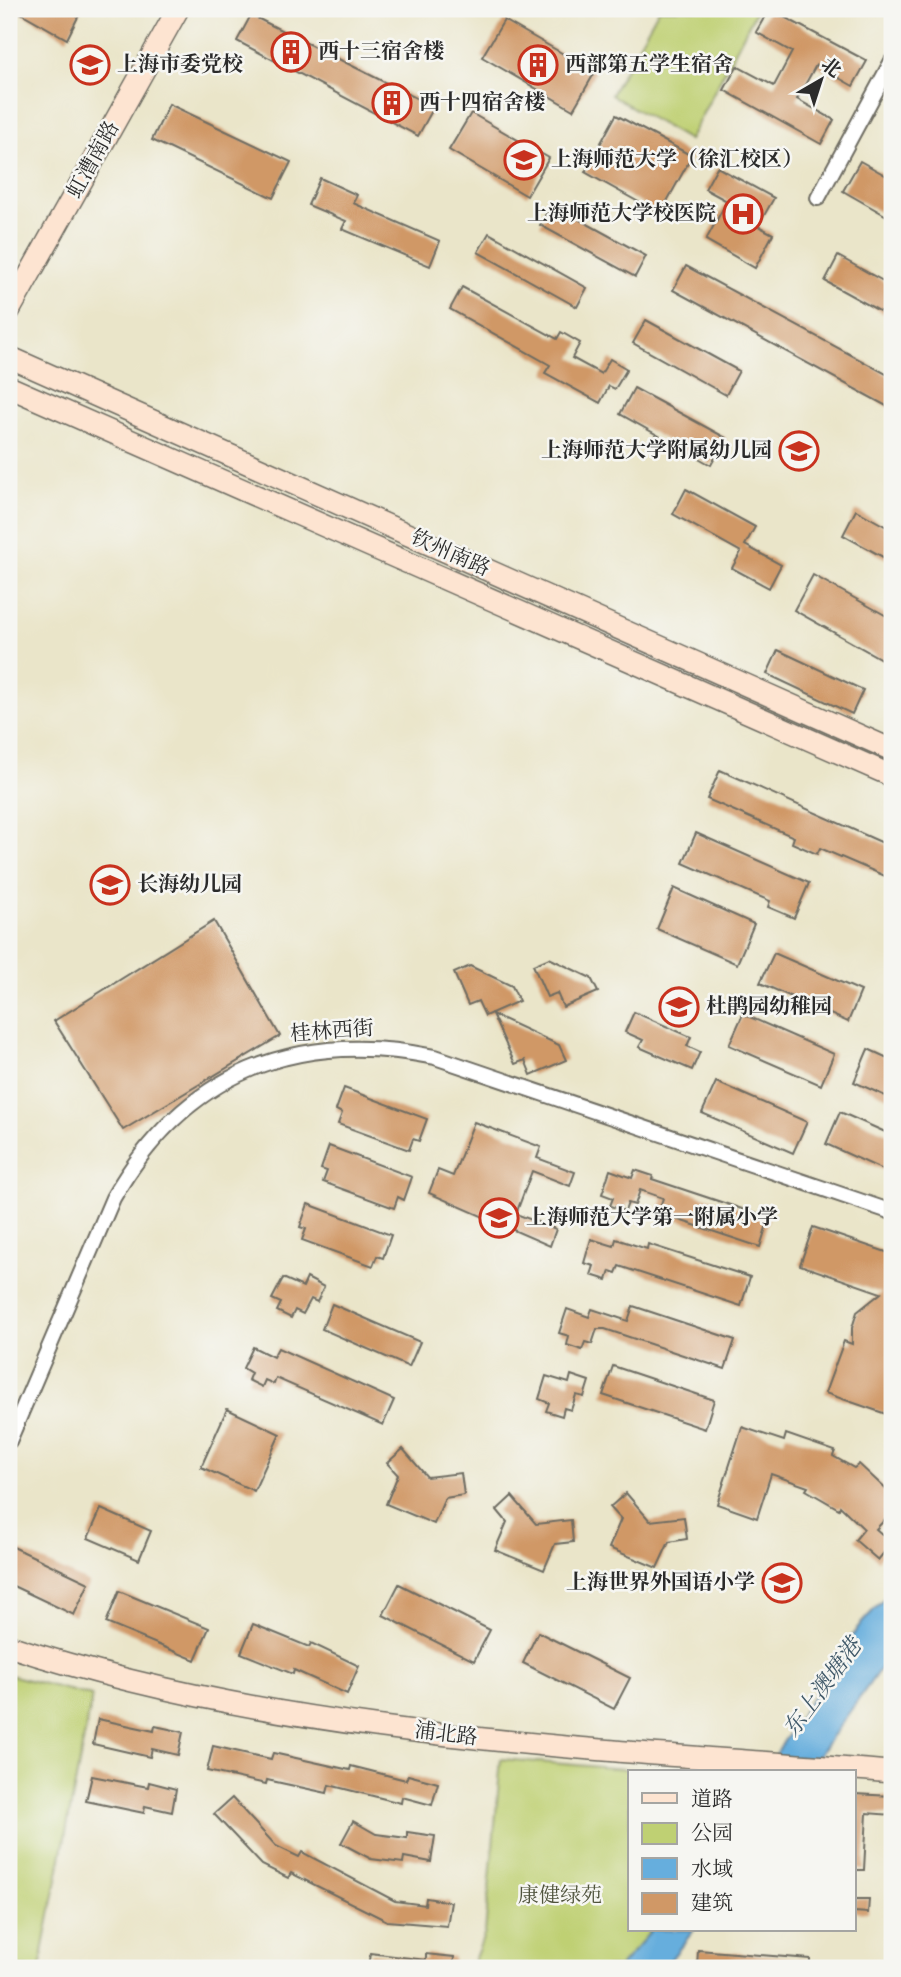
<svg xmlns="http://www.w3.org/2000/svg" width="901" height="1977" font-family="'Old Standard TT','Noto Serif SC',serif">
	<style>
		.green { fill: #bfd073; stroke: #757e4f; stroke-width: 2 }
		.water { fill: #66aedd; stroke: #486c84; stroke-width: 2 }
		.building { fill: #d09866 }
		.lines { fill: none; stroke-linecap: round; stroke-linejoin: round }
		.street-casing { stroke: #6e6c62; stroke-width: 18 }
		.secondary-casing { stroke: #6e6c62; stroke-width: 24 }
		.street { stroke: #fff; stroke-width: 14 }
		.secondary { stroke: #fde4d1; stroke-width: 21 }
		.labels { text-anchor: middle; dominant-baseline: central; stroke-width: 5; stroke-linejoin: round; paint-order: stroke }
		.poi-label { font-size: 21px; font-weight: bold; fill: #2b2b2b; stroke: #f6f6f2; text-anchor: start }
		.street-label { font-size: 21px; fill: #2b2b2b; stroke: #f6f6f2 }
		.park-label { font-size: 21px; fill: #50543d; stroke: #f6f6f2 }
		.water-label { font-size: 23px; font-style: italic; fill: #405969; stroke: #f6f6f2 }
	</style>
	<rect width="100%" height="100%" fill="#f6f6f2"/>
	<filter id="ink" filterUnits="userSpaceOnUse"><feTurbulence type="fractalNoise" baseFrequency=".0143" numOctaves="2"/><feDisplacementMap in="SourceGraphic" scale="14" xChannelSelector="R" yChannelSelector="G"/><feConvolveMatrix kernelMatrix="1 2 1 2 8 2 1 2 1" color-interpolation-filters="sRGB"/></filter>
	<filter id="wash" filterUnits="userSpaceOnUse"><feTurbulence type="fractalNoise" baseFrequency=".00686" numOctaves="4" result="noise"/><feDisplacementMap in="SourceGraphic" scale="28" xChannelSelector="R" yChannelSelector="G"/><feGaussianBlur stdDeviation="1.57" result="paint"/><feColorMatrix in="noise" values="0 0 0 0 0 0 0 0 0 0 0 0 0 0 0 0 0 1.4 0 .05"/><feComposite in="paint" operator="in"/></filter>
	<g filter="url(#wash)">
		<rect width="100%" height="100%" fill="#eae5c9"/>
		<g class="green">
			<polygon points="659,9 757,9 689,140 611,95"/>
			<polygon points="9,1675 92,1696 40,1968 9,1968"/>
			<polygon points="501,1759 662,1772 630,1772 630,1930 652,1930 619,1968 471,1968 485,1933"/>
		</g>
		<g class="water">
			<polygon points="892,1590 892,1652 807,1772 764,1772 858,1627"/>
			<polygon points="652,1930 694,1930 664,1968 619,1968"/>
		</g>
		<g id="blocks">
			<g class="building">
				<polygon points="14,9 82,9 67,39"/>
				<polygon points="769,9 867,61 853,86 816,65 797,99 834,120 821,144 724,90 737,66 774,86 792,52 756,32"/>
				<polygon points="251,15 434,107 418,136 237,41"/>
				<polygon points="504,20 595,72 573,110 482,57"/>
				<polygon points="169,104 291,162 273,198 152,140"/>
				<polygon points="471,113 549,158 527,196 449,150"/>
				<polygon points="616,115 692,156 660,214 585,172"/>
				<polygon points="860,161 892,179 892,219 843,191"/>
				<polygon points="717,167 774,198 758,226 773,234 755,268 706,240 727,201 705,189"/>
				<polygon points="320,178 357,195 353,203 440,241 430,266 342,229 346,221 308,205"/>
				<polygon points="551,204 646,256 635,277 540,225"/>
				<polygon points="489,233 587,288 577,307 478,252"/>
				<polygon points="838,256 892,286 892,318 825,281"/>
				<polygon points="686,266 892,377 892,409 673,290"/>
				<polygon points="462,287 557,339 561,332 580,343 572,358 601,374 610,359 627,369 615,389 609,386 600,403 545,373 550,365 450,309"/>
				<polygon points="646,320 739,371 726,395 633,343"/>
				<polygon points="634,388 726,438 711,465 620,414"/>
				<polygon points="686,489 755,527 745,545 781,565 769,588 732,568 741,552 673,514"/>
				<polygon points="856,510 892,530 892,562 843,535"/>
				<polygon points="813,575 892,619 892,665 794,610"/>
				<polygon points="778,650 863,690 852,714 767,674"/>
				<polygon points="720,770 892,847 892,879 820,848 817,854 792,843 794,837 707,799"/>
				<polygon points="696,833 809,883 794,918 768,907 770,901 683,863"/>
				<polygon points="674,888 754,924 737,964 657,929"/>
				<polygon points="214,921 280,1036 123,1130 54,1021"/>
				<polygon points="774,953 861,991 848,1022 760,983"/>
				<polygon points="549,958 591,978 598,992 563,1007 557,993 547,997 533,965"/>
				<polygon points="470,966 512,986 519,1001 485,1016 478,1001 468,1005 454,973"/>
				<polygon points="634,1012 691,1037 687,1046 700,1052 692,1070 639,1047 643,1040 625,1032"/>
				<polygon points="492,1014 559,1045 566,1060 531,1075 525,1060 515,1064"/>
				<polygon points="743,1014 834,1054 821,1085 729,1045"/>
				<polygon points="868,1049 892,1060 892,1099 854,1082"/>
				<polygon points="716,1082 807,1122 793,1153 702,1113"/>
				<polygon points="344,1088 427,1119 419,1141 413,1139 409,1150 338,1124 342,1113 336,1110"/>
				<polygon points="840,1112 892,1135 892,1174 826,1144"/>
				<polygon points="474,1122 541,1147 537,1158 575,1172 570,1186 532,1171 516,1214 556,1229 550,1246 429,1193 438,1170 453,1176"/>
				<polygon points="329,1146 412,1177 404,1200 398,1197 394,1208 323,1182 327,1171 321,1169"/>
				<polygon points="610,1170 632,1178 635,1170 653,1176 652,1179 769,1218 760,1247 658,1213 663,1198 640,1190 635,1205 628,1203 625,1211 610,1206 613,1198 602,1194"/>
				<polygon points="308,1204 391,1235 383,1258 377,1256 373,1266 302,1240 306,1229 300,1227"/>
				<polygon points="813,1227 892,1254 892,1416 825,1393 844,1341 852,1344 852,1328 857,1312 881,1293 800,1265"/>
				<polygon points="591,1239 614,1246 616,1239 647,1249 648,1244 750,1277 741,1306 619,1266 616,1273 610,1271 607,1280 591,1275 594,1266 584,1263"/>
				<polygon points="283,1278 303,1287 307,1278 324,1287 317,1302 311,1299 303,1314 295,1310 291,1318 277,1311 281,1303 272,1299"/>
				<polygon points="332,1304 420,1342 409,1367 322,1329"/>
				<polygon points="633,1306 735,1340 725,1369 605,1329 597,1329 592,1344 585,1342 582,1350 567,1345 569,1336 559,1333 567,1309 589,1317 592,1309 628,1321"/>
				<polygon points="253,1347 273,1357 278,1348 394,1400 383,1425 276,1378 274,1384 265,1380 262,1387 248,1380 251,1373 243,1368"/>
				<polygon points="613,1366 714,1400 705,1429 603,1395"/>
				<polygon points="571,1375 589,1381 584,1397 576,1395 571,1410 564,1408 562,1416 546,1411 549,1403 539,1399 546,1376 569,1383"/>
				<polygon points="227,1409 280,1434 254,1491 201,1467"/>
				<polygon points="742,1427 784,1441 786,1434 835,1451 833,1456 854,1468 859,1464 892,1495 892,1512 876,1529 892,1543 878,1560 855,1540 864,1529 840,1506 839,1509 806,1490 808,1487 771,1474 757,1518 717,1504"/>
				<polygon points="403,1449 427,1477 461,1473 464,1495 445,1498 434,1524 386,1504 398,1475 387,1463"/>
				<polygon points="626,1493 650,1521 684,1517 687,1539 669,1542 657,1568 609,1548 621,1519 610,1507"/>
				<polygon points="512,1496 536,1524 571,1520 573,1542 555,1544 544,1570 495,1550 507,1522 497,1510"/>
				<polygon points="101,1509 151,1531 139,1560 88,1538"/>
				<polygon points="9,1545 89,1583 74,1615 9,1584"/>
				<polygon points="399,1584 490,1630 474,1661 383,1615"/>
				<polygon points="119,1591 209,1628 195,1660 106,1623"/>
				<polygon points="253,1624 309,1647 311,1643 359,1666 347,1694 294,1670 293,1674 241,1653"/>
				<polygon points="538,1632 630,1678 614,1709 523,1663"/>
				<polygon points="98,1719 154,1731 155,1726 183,1732 178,1755 152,1749 150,1757 93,1744"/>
				<polygon points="213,1746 271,1759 273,1753 350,1770 351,1766 406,1780 408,1775 438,1783 432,1805 402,1797 401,1803 329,1785 327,1793 267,1780 266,1784 207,1771"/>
				<polygon points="92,1776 148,1787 149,1782 176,1789 172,1812 145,1806 144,1813 86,1801"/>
				<polygon points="854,1794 892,1796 892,1815 867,1813 864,1870 854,1870"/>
				<polygon points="232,1798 276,1846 299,1857 302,1852 395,1901 425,1905 426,1898 451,1902 447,1926 387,1921 291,1873 288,1878 262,1865 214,1814"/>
				<polygon points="353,1821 376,1834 407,1838 407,1832 435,1836 431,1862 404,1857 403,1863 371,1859 341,1843"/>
				<polygon points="854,1899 869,1899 868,1913 854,1912"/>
				<polygon points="698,1950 810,1959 810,1968 697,1968"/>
				<polygon points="370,1953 426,1960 426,1954 454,1957 453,1968 368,1968"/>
			</g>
		</g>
	</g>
	<g filter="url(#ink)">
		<use href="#blocks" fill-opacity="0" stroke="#6e6c62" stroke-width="2"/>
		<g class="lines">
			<g class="street-casing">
				<g id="street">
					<polyline points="818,198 892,61"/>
					<path d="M9,1441l104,-243c72,-126 183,-169 322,-141l457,155"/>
				</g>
			</g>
			<g class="secondary-casing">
				<g id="secondary">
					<polyline points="9,311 178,9"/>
					<polyline points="9,357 892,750"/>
					<polyline points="9,387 892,776"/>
					<path d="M9,1646c284,93 587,102 883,126"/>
				</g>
			</g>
			<use href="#street" class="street"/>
			<use href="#secondary" class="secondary"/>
		</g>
	</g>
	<defs>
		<g id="building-ring" transform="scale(2.0125)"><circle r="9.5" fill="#f6f6f2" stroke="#c8321e" stroke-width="1.5"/><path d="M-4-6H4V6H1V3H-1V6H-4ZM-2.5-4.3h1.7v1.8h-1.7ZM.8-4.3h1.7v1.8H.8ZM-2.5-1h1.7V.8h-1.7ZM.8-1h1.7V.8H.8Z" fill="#c8321e"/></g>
		<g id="school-ring" transform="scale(2.0125)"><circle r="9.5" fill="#f6f6f2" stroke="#c8321e" stroke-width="1.5"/><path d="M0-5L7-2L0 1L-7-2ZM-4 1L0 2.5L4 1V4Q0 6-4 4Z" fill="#c8321e"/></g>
		<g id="university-ring" transform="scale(2.0125)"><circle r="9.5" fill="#f6f6f2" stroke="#c8321e" stroke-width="1.5"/><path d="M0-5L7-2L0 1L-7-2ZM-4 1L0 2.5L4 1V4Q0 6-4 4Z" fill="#c8321e"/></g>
		<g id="hospital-ring" transform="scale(2.0125)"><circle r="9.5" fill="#f6f6f2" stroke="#c8321e" stroke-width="1.5"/><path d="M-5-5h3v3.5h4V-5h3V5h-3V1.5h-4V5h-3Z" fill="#c8321e"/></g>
	</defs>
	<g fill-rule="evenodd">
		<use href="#building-ring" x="291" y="52"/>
		<use href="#school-ring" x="90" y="65"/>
		<use href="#building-ring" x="538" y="65"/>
		<use href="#building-ring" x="392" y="103"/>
		<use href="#university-ring" x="524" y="160"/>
		<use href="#hospital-ring" x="743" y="214"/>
		<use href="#school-ring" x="799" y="451"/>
		<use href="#school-ring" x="110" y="885"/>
		<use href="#school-ring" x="679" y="1007"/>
		<use href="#school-ring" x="499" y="1218"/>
		<use href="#school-ring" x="782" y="1583"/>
	</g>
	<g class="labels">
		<g class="poi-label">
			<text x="318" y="52">西十三宿舍楼</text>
			<text x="117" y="65">上海市委党校</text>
			<text x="565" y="65">西部第五学生宿舍</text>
			<text x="419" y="103">西十四宿舍楼</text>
			<text x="551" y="160">上海师范大学（徐汇校区）</text>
			<text x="716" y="214" text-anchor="end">上海师范大学校医院</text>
			<text x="772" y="451" text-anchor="end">上海师范大学附属幼儿园</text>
			<text x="137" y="885">长海幼儿园</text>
			<text x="706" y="1007">杜鹃园幼稚园</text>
			<text x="526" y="1218">上海师范大学第一附属小学</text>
			<text x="755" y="1583" text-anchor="end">上海世界外国语小学</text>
		</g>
		<g class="street-label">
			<text transform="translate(94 160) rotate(-61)">虹漕南路</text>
			<text transform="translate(450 554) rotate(24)">钦州南路</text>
			<text transform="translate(332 1032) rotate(-4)">桂林西街</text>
			<text transform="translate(446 1735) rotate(7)">浦北路</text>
		</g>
		<g class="park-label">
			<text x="560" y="1896">康健绿苑</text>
		</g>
		<g class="water-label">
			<text transform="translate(823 1688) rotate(-54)">东上澳塘港</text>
		</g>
	</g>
	<rect width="901" height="1977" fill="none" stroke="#f6f6f2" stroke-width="35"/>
	<rect x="628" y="1770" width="228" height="161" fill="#f6f6f2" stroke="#a5a5a2" stroke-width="2"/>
	<rect x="642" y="1793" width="35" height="10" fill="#fde4d1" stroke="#a5a5a2" stroke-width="2"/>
	<text x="691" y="1806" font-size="21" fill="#2b2b2b">道路</text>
	<rect x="642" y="1823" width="35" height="21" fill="#bfd073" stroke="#a5a5a2" stroke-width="2"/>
	<text x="691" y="1840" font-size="21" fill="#2b2b2b">公园</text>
	<rect x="642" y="1858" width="35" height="21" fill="#66aedd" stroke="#a5a5a2" stroke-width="2"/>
	<text x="691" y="1876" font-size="21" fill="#2b2b2b">水域</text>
	<rect x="642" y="1893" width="35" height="21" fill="#d09866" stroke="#a5a5a2" stroke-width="2"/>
	<text x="691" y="1910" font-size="21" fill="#2b2b2b">建筑</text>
	<g transform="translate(821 80) rotate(39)" stroke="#f6f6f2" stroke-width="5" paint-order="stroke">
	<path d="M0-5L12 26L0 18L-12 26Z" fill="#2b2b2b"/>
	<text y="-10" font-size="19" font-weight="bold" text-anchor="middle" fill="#2b2b2b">北</text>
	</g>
</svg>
